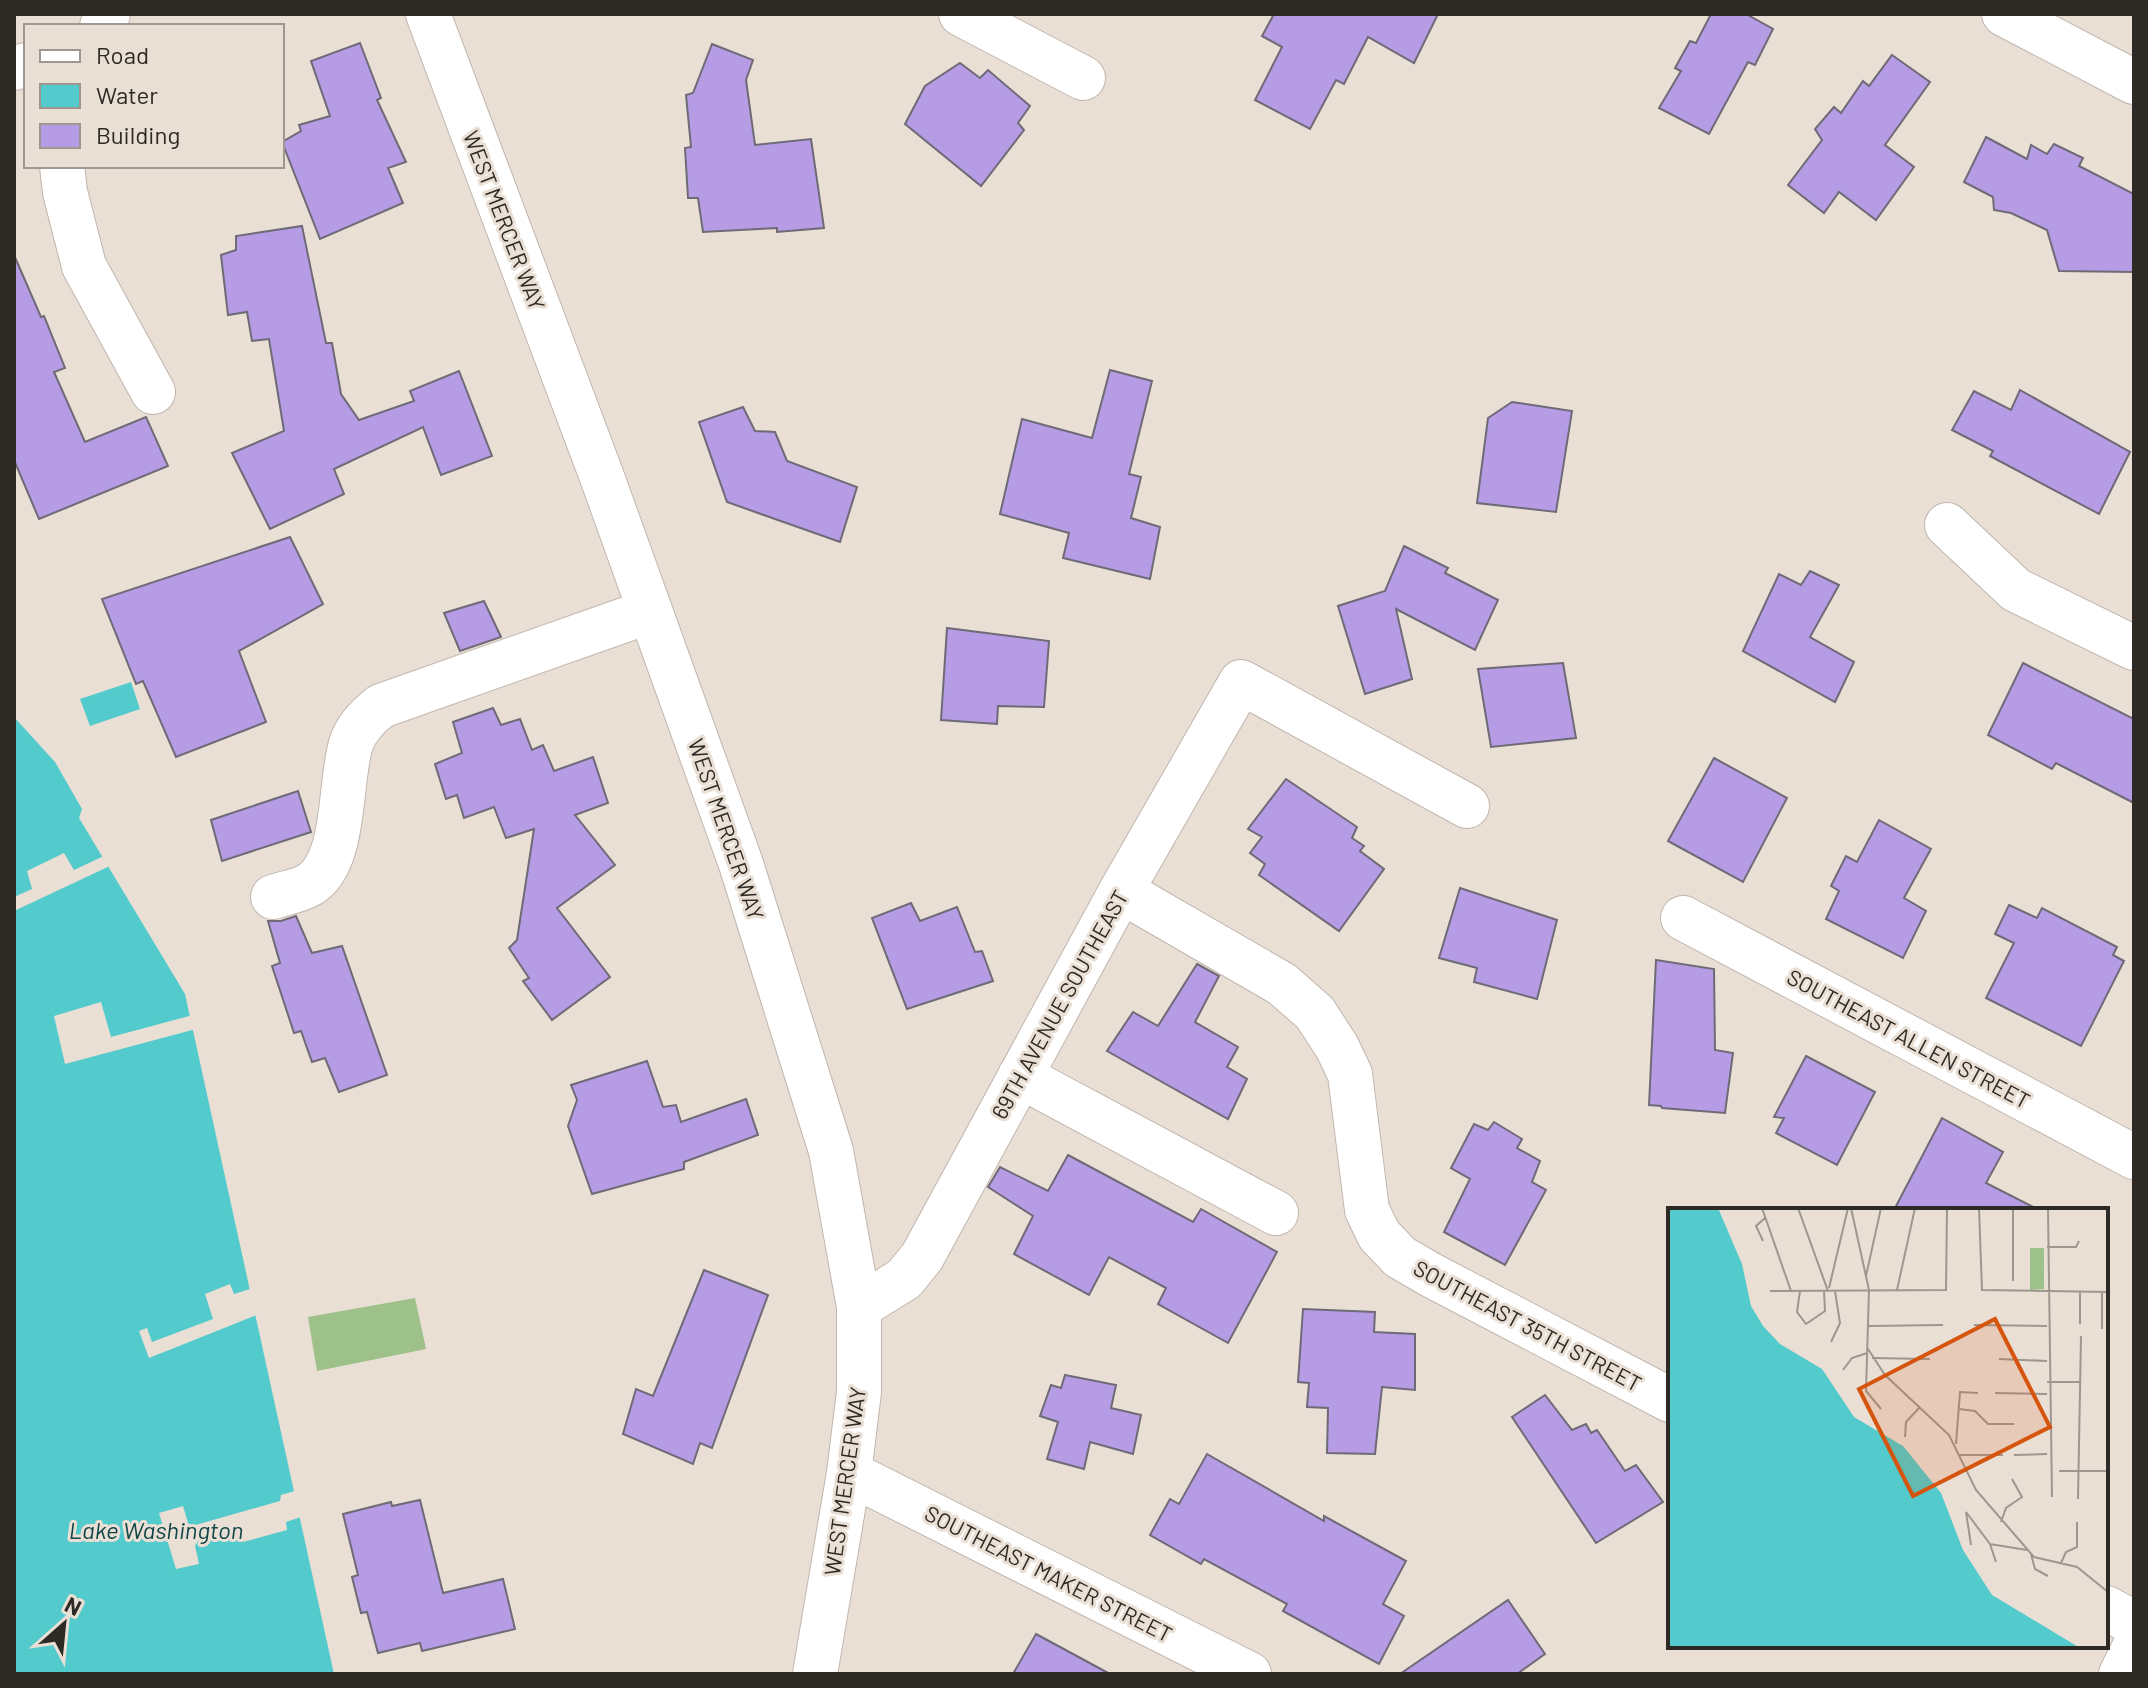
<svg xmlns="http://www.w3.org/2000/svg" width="2148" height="1688" font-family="Barlow,sans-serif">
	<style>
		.green { fill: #9dc189 }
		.water { fill: #53cacb }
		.pier { fill: #eadfd5 }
		.building { fill: #b59ce4; stroke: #6e6a76; stroke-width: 2 }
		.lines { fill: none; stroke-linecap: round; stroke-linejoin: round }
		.minor-casing { stroke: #c1b6ad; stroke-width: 46 }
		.minor { stroke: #fff; stroke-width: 44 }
		.labels { text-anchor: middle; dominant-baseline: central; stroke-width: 6; stroke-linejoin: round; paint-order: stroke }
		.street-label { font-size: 22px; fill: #2d2925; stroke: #eadfd5 }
		.water-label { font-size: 24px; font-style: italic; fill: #104647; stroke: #eadfd5 }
		.inset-road { fill: none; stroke: #9e968f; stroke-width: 2 }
		.view { fill: #d5540e; fill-opacity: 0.15; stroke: #d5540e; stroke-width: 4 }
		.inset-edge { fill: none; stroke: #2d2925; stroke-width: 4 }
	</style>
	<rect width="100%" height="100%" fill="#eadfd5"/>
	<polygon class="green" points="415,1298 426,1349 317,1371 308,1317"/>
	<g class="water">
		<polygon points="131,682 140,709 90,726 80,699"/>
		<polygon points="14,717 55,762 82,809 79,818 185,994 334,1674 14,1674"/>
	</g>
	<g class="pier">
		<polygon points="64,853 74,870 106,855 112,865 14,911 14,897 32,889 27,871"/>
		<polygon points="101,1002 111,1037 193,1015 196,1029 65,1064 54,1016"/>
		<polygon points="230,1284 234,1294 253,1288 259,1314 149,1358 139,1331 147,1328 152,1342 213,1319 205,1294"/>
		<polygon points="298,1490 304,1516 286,1522 287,1530 243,1542 239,1529 199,1539 195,1546 199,1564 176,1569 159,1513 183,1506 188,1523 192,1526 280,1501 281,1495"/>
	</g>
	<g class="building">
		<polygon points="1274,14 1438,14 1414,63 1368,37 1344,84 1336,80 1310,129 1255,100 1282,47 1262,36"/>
		<polygon points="1711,14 1746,14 1773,29 1755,65 1748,62 1709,134 1659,108 1681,71 1675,68 1690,41 1696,43"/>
		<polygon points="360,43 381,98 377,100 406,162 388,168 403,203 320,239 282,142 301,131 299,125 330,116 311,61"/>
		<polygon points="712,44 753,60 746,80 755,145 811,139 824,228 777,232 777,228 703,232 698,198 688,198 685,148 691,147 686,95 693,93"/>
		<polygon points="1892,55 1930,82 1885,145 1914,167 1876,220 1839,192 1824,213 1788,185 1822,140 1815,129 1834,107 1841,113 1863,81 1869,86"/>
		<polygon points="960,63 980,78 988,70 1030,106 1018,123 1024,130 981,186 905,124 925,86"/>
		<polygon points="1986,137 2027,159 2031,145 2047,154 2054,144 2083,158 2079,166 2134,194 2134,272 2059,271 2047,230 2011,213 1994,210 1993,197 1964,182"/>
		<polygon points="302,226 326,343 332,343 341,394 359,420 414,401 410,391 459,371 492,456 441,475 423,427 334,469 344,494 270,529 232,453 284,431 269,339 252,341 247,312 228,315 221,255 236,250 236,236"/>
		<polygon points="14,255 41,317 44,316 65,368 54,372 85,442 146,417 168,466 39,519 14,460"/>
		<polygon points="1110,370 1152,381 1129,474 1141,477 1131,518 1160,527 1150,579 1063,558 1069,533 1000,514 1022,419 1092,438"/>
		<polygon points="2020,390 2130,452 2099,514 1990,456 1993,451 1952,430 1974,391 2011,410"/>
		<polygon points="1512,402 1572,411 1556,512 1477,503 1488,418"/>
		<polygon points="743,407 755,431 775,432 787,461 857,487 840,542 727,502 699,422"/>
		<polygon points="290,537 323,604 239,651 266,722 176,757 143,681 136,684 102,599"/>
		<polygon points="1404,546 1448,568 1445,573 1498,600 1475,650 1396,609 1412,679 1365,694 1338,606 1385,591"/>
		<polygon points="1810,571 1839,585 1810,637 1854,662 1835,702 1743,651 1779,574 1801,585"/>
		<polygon points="484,601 501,637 460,651 444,613"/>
		<polygon points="947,628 1049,641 1044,707 998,706 997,724 941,720"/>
		<polygon points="1563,663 1576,738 1491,747 1478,669"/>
		<polygon points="2023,663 2134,719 2134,803 2056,763 2052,769 1988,735"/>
		<polygon points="493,708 501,725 520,719 532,750 543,745 554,771 593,757 608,803 575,815 615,865 557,908 610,977 552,1020 523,981 529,978 509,948 517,940 534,829 506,838 494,807 464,818 457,795 446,799 435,764 462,753 453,722"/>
		<polygon points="1714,758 1787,798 1743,882 1668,841"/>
		<polygon points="1286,779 1357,827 1352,838 1364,846 1360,851 1384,869 1339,931 1259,875 1265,864 1250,853 1262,837 1248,829"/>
		<polygon points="298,791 311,832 222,861 211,820"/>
		<polygon points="1879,820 1931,849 1904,898 1926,911 1903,958 1826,919 1839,891 1831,886 1846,856 1857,862"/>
		<polygon points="1460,888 1557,920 1537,999 1474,982 1477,968 1439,958"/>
		<polygon points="911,903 920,921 957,907 975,952 982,951 993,981 907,1009 872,918"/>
		<polygon points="2009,905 2037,918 2042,908 2117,947 2113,955 2124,961 2081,1046 1986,998 2014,943 1995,934"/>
		<polygon points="296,916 312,953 342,946 387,1075 339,1092 325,1058 312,1062 301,1031 294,1033 272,966 280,963 268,921 281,921"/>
		<polygon points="1656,960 1714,969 1715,1050 1733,1053 1725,1113 1662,1108 1661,1106 1649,1105"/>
		<polygon points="1197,964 1219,976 1195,1022 1238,1047 1227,1067 1247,1079 1228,1119 1107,1051 1133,1012 1158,1026"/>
		<polygon points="1806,1056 1875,1092 1837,1165 1776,1133 1784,1118 1774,1117"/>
		<polygon points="647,1061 663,1107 676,1105 681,1122 746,1099 758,1135 684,1162 684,1169 592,1194 568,1126 577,1100 571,1085"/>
		<polygon points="1942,1118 2003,1152 1986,1183 2039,1210 1894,1210"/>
		<polygon points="1494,1122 1522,1139 1517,1148 1540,1161 1532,1182 1546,1190 1505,1265 1444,1232 1470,1179 1451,1168 1474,1124 1488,1130"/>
		<polygon points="1068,1155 1193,1222 1201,1209 1277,1252 1228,1343 1158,1304 1166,1288 1109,1257 1089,1295 1014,1254 1033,1216 988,1187 1000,1167 1048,1191"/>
		<polygon points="704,1270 768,1295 712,1448 700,1443 693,1464 623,1434 636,1389 653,1396"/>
		<polygon points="1303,1309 1375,1312 1374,1332 1415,1334 1415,1390 1382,1387 1375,1454 1327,1453 1328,1408 1307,1407 1309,1383 1298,1382"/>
		<polygon points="1065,1375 1116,1385 1111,1408 1141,1415 1133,1454 1090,1442 1084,1469 1047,1459 1058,1422 1040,1416 1051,1385 1061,1388"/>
		<polygon points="1545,1395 1572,1430 1586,1424 1591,1433 1597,1430 1625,1471 1636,1465 1663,1502 1596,1543 1512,1417"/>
		<polygon points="1207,1454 1324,1521 1324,1516 1406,1561 1383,1604 1404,1616 1379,1664 1283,1611 1287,1604 1204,1559 1201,1564 1150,1535 1170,1499 1179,1504"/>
		<polygon points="420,1500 443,1593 503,1579 515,1629 422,1651 420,1643 378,1653 367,1612 361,1613 352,1577 358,1575 343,1514 391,1502 392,1506"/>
		<polygon points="1508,1600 1545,1654 1517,1674 1400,1674"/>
		<polygon points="1036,1634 1110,1674 1013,1674"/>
	</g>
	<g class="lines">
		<g class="minor-casing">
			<g id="minor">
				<polyline points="428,14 602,477 741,864 831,1151 859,1307 859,1392 849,1473 815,1674"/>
				<polyline points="961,14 1083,78"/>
				<polyline points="2004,14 2134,82"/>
				<polyline points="102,26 108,14"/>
				<polyline points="14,68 26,65"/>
				<polyline points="62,166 65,192 84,266 153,392"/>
				<polyline points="1947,525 2016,590 2134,648"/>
				<polyline points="1121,891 1282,984 1315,1013 1337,1047 1350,1074 1367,1210 1379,1235 1400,1257 1431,1275 1670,1400"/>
				<path d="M273,897c11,-4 26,-6 36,-12 38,-22 30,-104 42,-141 5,-16 17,-28 30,-38l269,-95"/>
				<polyline points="1683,918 2134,1157"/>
				<polyline points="1020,1076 1276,1213"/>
				<polyline points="859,1307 904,1279 922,1257 1121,891 1241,682 1467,806"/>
				<polyline points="849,1473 1249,1674"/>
				<polyline points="2106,1608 2134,1623"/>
				<polyline points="2121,1674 2134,1648"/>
			</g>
		</g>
		<use href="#minor" class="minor"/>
	</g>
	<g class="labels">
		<g class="street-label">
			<text transform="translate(505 220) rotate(69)">WEST MERCER WAY</text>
			<text transform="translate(727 829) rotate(71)">WEST MERCER WAY</text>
			<text transform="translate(1059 1004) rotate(-61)">69TH AVENUE SOUTHEAST</text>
			<text transform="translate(1909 1038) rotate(28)">SOUTHEAST ALLEN STREET</text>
			<text transform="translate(1528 1325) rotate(28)">SOUTHEAST 35TH STREET</text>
			<text transform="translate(844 1481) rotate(-82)">WEST MERCER WAY</text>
			<text transform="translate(1049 1573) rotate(27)">SOUTHEAST MAKER STREET</text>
		</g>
		<g class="water-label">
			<text x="156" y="1529">Lake Washington</text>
		</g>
	</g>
	<g transform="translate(1668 1208)">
		<rect width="440" height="440" fill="#eadfd5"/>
		<path d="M362,40h14v41l-14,1z" fill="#9dc189"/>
		<path d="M0,0h50l24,56 9,42 12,20 17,18 42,25 32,48 49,29 38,47 22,57 29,45 88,53h-412z" fill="#53cacb"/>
		<path class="inset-road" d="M94,0l29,83M130,0l30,83M183,0l18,82 -3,101 15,18M311,0l3,82 126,2M380,0l4,289M95,33l-7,-15 9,-8M379,39h29l3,-6M198,68l15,-68M345,73v-73M161,80l19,-80M229,82l18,-82M102,83l176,-1 1,-82M132,83l-3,21 9,12 19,-13 -1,-20M412,116v-32M306,117l73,1M200,118l75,-1M434,121v-37M163,134l9,-19 -5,-32M200,141l17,26 64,60 27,55 58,67 43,10 31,25M204,150l58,1M331,151l48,2M175,162l9,-12 15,-5M379,174h34M327,185l52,1M291,201l16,2 13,13h26M237,229l1,-15 14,-15M288,236l4,-52 18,1M292,247h43M346,247l33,-1M391,263h49M410,291l3,-163M333,314l5,-14 16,-11 -10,-18M303,337l-5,-33 24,32M363,346l4,15 13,7M328,354l-6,-18 37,6M393,355l5,-11 11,-5v-25"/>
		<path class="view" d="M327,111l55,108 -137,69 -54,-107z"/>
		<rect width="440" height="440" class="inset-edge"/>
	</g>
	<rect width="2148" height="1688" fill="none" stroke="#2d2925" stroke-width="32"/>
	<rect x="24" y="24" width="260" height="144" fill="#eadfd5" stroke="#9e968f" stroke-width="2"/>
	<rect x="40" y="50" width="40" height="12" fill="#ffffff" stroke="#9e968f" stroke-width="2"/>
	<text x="96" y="64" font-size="24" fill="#2d2925">Road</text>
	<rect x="40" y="84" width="40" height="24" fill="#53cacb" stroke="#9e968f" stroke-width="2"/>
	<text x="96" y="104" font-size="24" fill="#2d2925">Water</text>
	<rect x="40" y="124" width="40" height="24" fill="#b59ce4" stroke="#9e968f" stroke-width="2"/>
	<text x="96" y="144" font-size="24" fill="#2d2925">Building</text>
	<g transform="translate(64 1624) rotate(27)" stroke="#eadfd5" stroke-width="6" paint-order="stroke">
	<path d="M0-6L14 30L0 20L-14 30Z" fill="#2d2925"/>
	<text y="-12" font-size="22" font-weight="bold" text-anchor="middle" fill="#2d2925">N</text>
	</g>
</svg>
